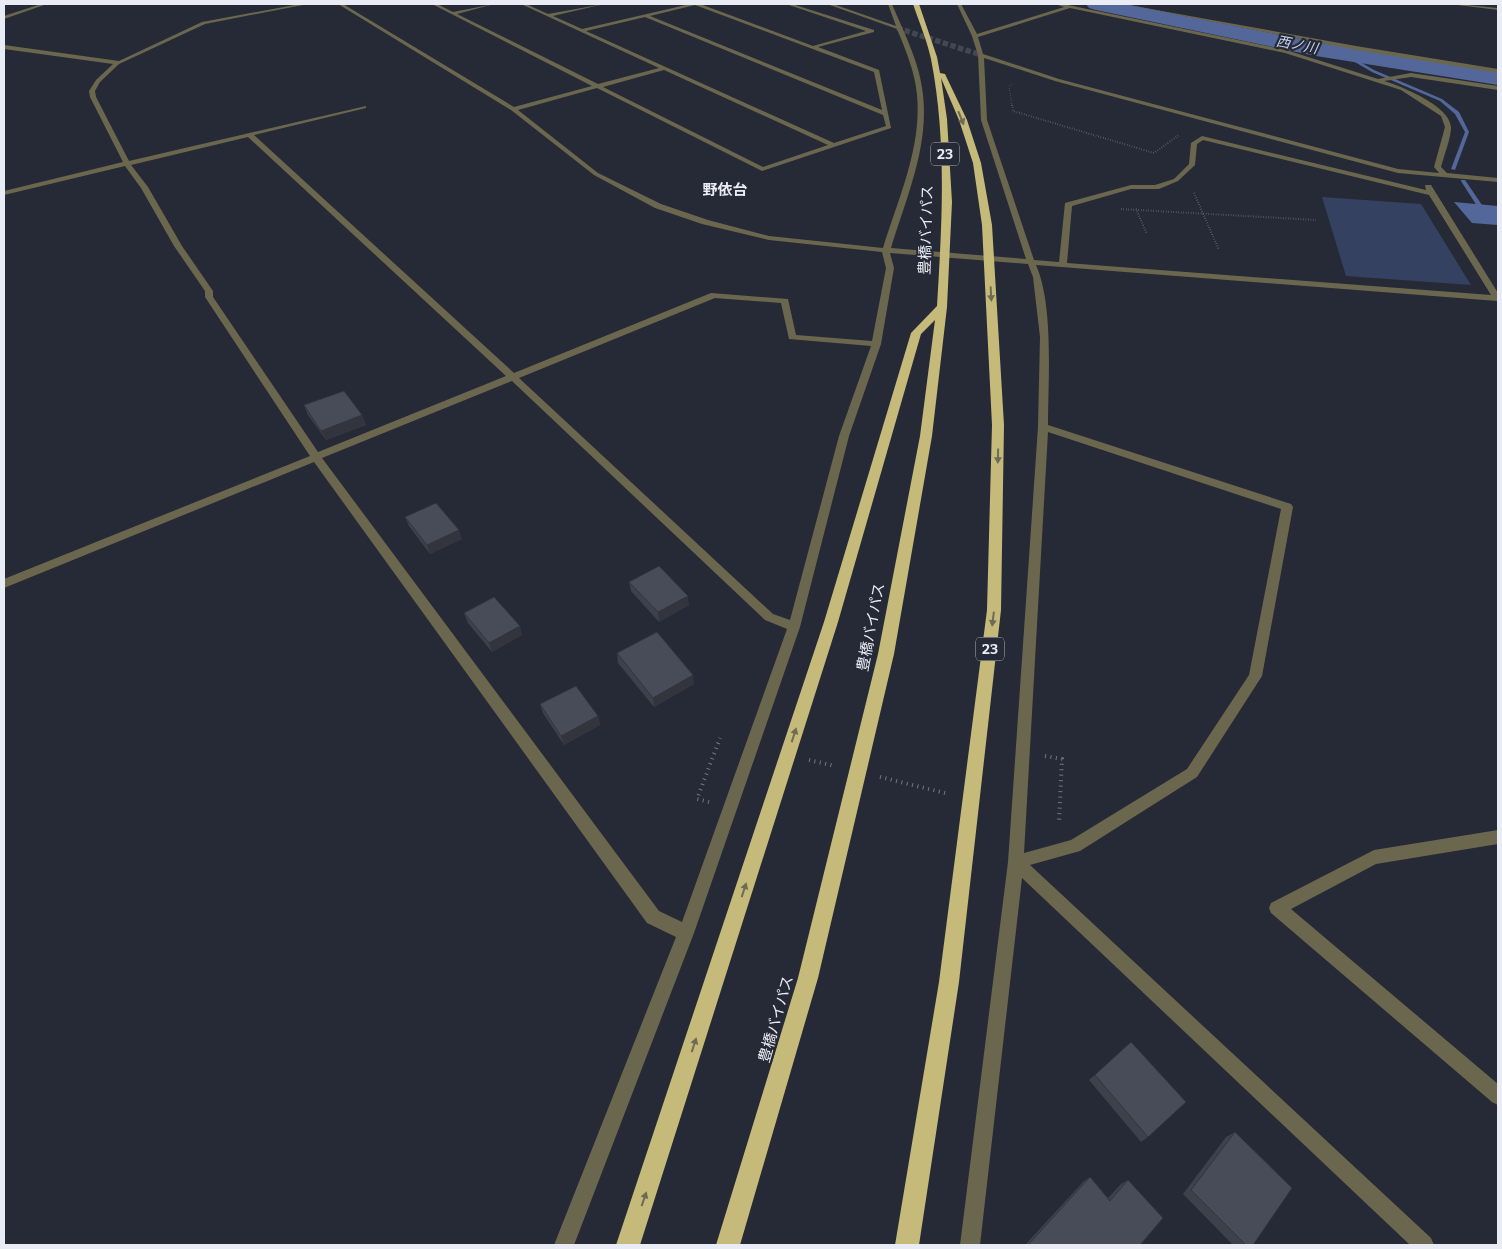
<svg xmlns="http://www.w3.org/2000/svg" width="1502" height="1249" font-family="Bitter,'Noto Sans JP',serif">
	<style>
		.green { fill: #354161 }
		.water { fill: #54679b }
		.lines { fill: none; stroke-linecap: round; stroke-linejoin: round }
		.stream { fill: #54679b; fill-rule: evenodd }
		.river { fill: #54679b; fill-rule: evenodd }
		.minor-tunnel { stroke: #434752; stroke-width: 5.5; stroke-dasharray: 5.5 2.5; stroke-linecap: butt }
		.path-far2 { stroke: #737781; stroke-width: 1; stroke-dasharray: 0.5 2; stroke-linecap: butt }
		.path-far1 { stroke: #737781; stroke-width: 2; stroke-dasharray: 0.5 2; stroke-linecap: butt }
		.path { stroke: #737781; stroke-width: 4; stroke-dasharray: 1 4.5; stroke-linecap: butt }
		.minor { fill: #6b674e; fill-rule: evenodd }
		.highway { fill: #c5ba79; fill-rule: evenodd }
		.wall { fill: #3d414c }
		.shaded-wall { fill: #32353e }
		.building { fill: #474c58; stroke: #32353e }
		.oneway { fill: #6e6b54 }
		.labels { text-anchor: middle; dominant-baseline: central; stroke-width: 4.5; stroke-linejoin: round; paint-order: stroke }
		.far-water-label { font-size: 14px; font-style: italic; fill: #c6d3f2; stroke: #262a36 }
		.shield { fill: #262a36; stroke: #aeb2bb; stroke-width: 1 }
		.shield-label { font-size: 14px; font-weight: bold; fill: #e9ecf4 }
		.far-quarter-label { font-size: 15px; font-weight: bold; fill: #e9ecf4; stroke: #262a36 }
		.street-label { font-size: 15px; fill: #e9ecf4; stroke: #262a36 }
	</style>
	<rect width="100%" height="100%" fill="#262a36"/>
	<polygon class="green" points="1322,197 1421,204 1471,285 1346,276"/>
	<polygon class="water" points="1454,202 1498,206 1498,225 1472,223"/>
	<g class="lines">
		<g class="stream">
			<polygon points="1341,52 1343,52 1374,70 1442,99 1459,112 1469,132 1455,170 1451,169 1465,132 1455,114 1440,101 1372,72 1341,54"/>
			<polygon points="1461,180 1465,180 1482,205 1481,206 1477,206 1461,181"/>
		</g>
		<polygon class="river" points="1086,4 1125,4 1316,42 1498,71 1498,85 1316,56 1096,10 1089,8"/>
		<polyline class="minor-tunnel" points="897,28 981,55"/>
		<polyline class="path-far2" points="1012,106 1009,86 1013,84"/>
		<g class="path-far1">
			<polyline points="1012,105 1013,111 1154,153 1179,135"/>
			<polyline points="1194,193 1219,250"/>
			<polyline points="1121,209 1316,220"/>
			<polyline points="1136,209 1147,234"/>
		</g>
		<g class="path">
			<polyline points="1045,756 1062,759 1059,822"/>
			<polyline points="809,760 835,766"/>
			<polyline points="880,777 949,794"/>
			<polyline points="709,802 697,799 720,738"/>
		</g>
		<g class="minor">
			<polygon points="41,4 47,4 4,19 4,16"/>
			<path d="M300,4h8l-103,20 -86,40 -19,18 -5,9 1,6 33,64 237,-55v2l-112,27 260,238 197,-80 77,6 8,36 76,6 14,-73 -4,-16 -113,-12 -67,-16 -47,-16 -61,-33 -83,-65 -173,-106h5l171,103 78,-21 -160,-82h5l16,8 41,-8 -37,10 141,70 61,-16 -138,-64h5l22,10 56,-10 -51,12 29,13 108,-25h10l113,42 53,-15 -80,-27h6l82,26v2l-56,15 61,23 12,58 -129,43 -165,-83 -79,22 80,63 63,31 47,16 61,16 114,12c15,-49 39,-100 34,-153 -2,-23 -11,-44 -20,-66l-70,-25h6l63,22 -8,-22h4c12,29 28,59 31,91 6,52 -17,104 -32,153l135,11 -45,-139 -3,-65 -6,-19 -15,-32h4l16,30 87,-27 -9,-3h8l223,46 92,29 33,-6 87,13v4l-87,-13 -27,4c17,5 69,26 67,48 -1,12 -7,26 -10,38l6,6 51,5v4l-100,-9 -343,-92 -71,-23 3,62 47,140 25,2 6,-59 66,-18h24l19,-6 15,-15 2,-21 11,-7 224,54 -1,-5h6l67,108 -1,8 -461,-36c18,41 12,115 12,160l243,79 2,3 -31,169 -65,101 -117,74 -50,14 401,373 3,7h-24l-388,-367 -42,367h-20l48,-383 30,-435 2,-90 -7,-60 -5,-13 -138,-11 4,15 -13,76 -32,92 -49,191 -106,306 -120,312h-20l122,-308 -29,-14 -333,-461 -310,126v-9l306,-123 -105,-159v-6l-31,-45 -33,-58 -16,-22 -121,29v-4l119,-29 -33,-65 -1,-6 7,-11 17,-16 -109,-15v-4l115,16 83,-39zM695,5l179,67 8,38 -232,-94zM1070,8l215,45 116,37 40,26 4,11 -11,40 5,6 -41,-4 -339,-90 -76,-25 -5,-17zM645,17l238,98 3,11 -52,17 -248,-112zM664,70l164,75 -65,22 -160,-80zM248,137l258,239 -188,76 -105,-155v-6l-31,-45 -34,-59 -17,-22zM1203,140l226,55 62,100 -424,-32 5,-57 59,-17h28l19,-8 17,-16 2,-21zM715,298l66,5 8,36 82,7 -32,90 -49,184 -17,-6 -254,-236zM512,381l253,239 22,9 -105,293 -23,-11 -337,-453zM1048,432l233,77 -32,166 -62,94 -116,71 -47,13z"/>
			<polygon points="1123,4 1356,46 1498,69 1498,73 1356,50"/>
			<polygon points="1456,4 1498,8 1498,10 1458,5"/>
			<polygon points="1498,830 1498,844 1376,864 1291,909 1498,1084 1498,1105 1492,1102 1271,913 1269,908 1271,903 1374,850"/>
		</g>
		<path class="highway" d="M913,4h6l18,53 3,16 5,1 22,46 14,43 11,62 12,200 -3,185 -42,372 -40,263h-24l44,-263 48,-372 5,-185 -10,-200 -9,-62 -14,-43 -18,-42 6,41 5,83 -5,105 -15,129 -38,218 -76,324 -78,267h-24l82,-267 80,-324 42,-218 15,-116 -14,14 -83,288 -198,623h-24l208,-623 87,-289 26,-27c5,-83 10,-165 -6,-247 -4,-19 -12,-37 -18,-55z"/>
	</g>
	<g class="wall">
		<polygon points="304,405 362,415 366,425 326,440 308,415"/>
		<polygon points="405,517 462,539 430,554 409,526"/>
		<polygon points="629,582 689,605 659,622 631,591"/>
		<polygon points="464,613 522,635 492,652 468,623"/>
		<polygon points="617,653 694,684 654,707 618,663"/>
		<polygon points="540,704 598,716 600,725 564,745 543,713"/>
		<polygon points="1131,1042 1148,1137 1141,1142 1089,1080"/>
		<polygon points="1235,1132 1253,1245 1233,1245 1183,1194 1226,1137"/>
		<polygon points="1090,1177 1108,1198 1121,1184 1128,1180 1140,1245 1025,1245 1084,1181"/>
	</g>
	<g class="shaded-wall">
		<polygon points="362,415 366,425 326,440 321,431"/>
		<polygon points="459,530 462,539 430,554 427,545"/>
		<polygon points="688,596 689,605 659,622 658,612"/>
		<polygon points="520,626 522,635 492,652 489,643"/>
		<polygon points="693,675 694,684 654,707 653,698"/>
		<polygon points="598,716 600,725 564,745 561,736"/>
	</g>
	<g class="building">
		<polygon points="344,391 362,415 321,431 304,405"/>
		<polygon points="436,503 459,530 427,545 405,517"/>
		<polygon points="659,566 688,596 658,612 629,582"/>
		<polygon points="494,597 520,626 489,643 464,613"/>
		<polygon points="657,632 693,675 653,698 617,653"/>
		<polygon points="576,686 598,716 561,736 540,704"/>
		<polygon points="1131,1042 1186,1102 1148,1137 1095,1075"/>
		<polygon points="1235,1132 1292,1188 1253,1245 1246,1245 1191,1190"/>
		<polygon points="1090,1177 1110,1201 1128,1180 1163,1218 1140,1245 1028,1245"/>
	</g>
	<defs><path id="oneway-solid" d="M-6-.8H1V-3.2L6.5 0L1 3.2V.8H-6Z" transform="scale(1.25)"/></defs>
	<g class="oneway">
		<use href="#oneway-solid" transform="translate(961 118) rotate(68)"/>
		<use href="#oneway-solid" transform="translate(991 294) rotate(87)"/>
		<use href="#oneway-solid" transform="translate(998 456) rotate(91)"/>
		<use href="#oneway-solid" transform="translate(993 619) rotate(97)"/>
		<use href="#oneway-solid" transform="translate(794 735) rotate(-72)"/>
		<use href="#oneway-solid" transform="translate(744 890) rotate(-72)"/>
		<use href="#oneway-solid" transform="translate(694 1045) rotate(-72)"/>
		<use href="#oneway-solid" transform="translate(644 1199) rotate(-71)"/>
	</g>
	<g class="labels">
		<g class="far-water-label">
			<text transform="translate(1297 45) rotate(11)">西ノ川</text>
		</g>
		<g class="shield">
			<rect x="931" y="142.5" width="28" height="23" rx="4"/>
			<rect x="976" y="637.5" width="28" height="23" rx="4"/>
		</g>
		<g class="shield-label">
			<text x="945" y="154">23</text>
			<text x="990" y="649">23</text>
		</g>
		<g class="far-quarter-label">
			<text x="725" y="190">野依台</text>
		</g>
		<g class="street-label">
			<text transform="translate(926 230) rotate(-88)">豊橋バイパス</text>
			<text transform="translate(871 627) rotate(-79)">豊橋バイパス</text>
			<text transform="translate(776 1019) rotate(-74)">豊橋バイパス</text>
		</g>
	</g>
	<rect width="1502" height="1249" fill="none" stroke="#e9ecf4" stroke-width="10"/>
</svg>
